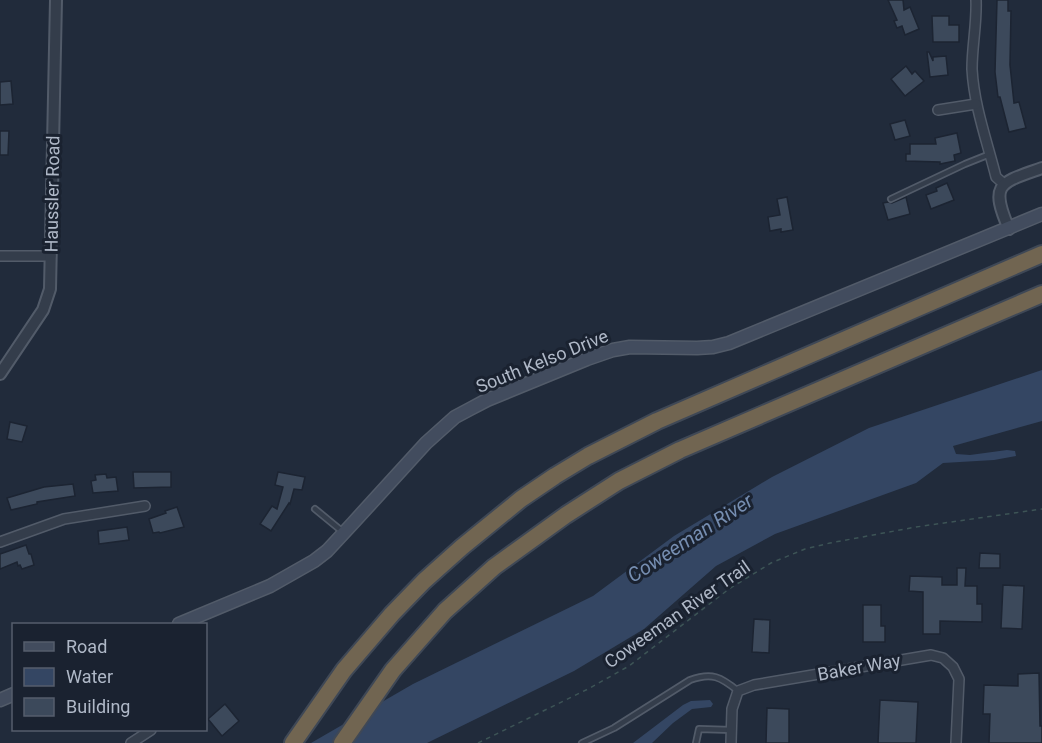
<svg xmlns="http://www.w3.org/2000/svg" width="1042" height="743" font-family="Roboto,sans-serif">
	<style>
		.water { fill: #344663 }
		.building { fill: #3c495b; stroke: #1c2432; stroke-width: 1.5 }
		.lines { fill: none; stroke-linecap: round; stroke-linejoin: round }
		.service-casing { stroke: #525b69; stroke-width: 8 }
		.minor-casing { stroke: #525b69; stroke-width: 12 }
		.tertiary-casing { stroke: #525b69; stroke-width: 14 }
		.secondary-casing { stroke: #525b69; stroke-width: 15 }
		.motorway-casing { stroke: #3f4856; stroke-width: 20 }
		.path { stroke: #3d5456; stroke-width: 1.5; stroke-dasharray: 4.5 4.5; stroke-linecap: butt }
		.service { stroke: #343d4b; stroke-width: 4.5 }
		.minor { stroke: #343d4b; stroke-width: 9 }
		.tertiary { stroke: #343d4b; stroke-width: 10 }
		.secondary { stroke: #424c5e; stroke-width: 12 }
		.motorway { stroke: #716551; stroke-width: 16 }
		.labels { text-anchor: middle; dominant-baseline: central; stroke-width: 6; stroke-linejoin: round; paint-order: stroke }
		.street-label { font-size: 18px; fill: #afb8c7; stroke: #1a2230 }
		.water-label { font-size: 20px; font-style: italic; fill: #768eb1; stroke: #1a2230 }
	</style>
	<rect width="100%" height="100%" fill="#212b3b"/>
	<g class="water">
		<polygon points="1042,370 1042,421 953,446 956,454 970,455 1007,450 1015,451 1016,456 994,460 943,463 916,483 775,534 716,566 644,629 574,671 427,743 311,743 413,684 593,596 674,536 772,477 869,428"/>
		<polygon points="710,700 713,704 711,707 692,709 673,723 652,743 633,743 683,705 691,701"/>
	</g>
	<g class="building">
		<polygon points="888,0 903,0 904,10 910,7 919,29 905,35 902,26 897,28 894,21 897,20"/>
		<polygon points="997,0 1008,0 1008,11 1011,11 1010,65 1014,103 1019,102 1026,128 1009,132 1000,97 998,97 995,72"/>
		<polygon points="932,16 949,16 949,25 959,25 959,42 933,42"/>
		<polygon points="927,52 929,52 933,61 933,57 946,56 948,75 930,77"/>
		<polygon points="906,66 912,74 915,71 924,81 905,96 891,79"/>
		<polygon points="11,81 13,104 0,105 0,82"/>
		<polygon points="905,120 910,136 895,140 890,124"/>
		<polygon points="0,131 9,131 8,155 0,155"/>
		<polygon points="957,133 961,153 954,155 955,161 940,164 940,162 906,161 906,154 910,154 910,144 936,144 935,138"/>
		<polygon points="947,183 954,200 931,209 926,195 937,191 936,188"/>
		<polygon points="787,197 793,230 781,232 781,229 770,231 768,217 780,215 777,199"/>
		<polygon points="906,197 910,214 888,220 883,203 888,202 892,203"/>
		<polygon points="10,422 27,426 22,442 7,439"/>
		<polygon points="133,472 171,472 171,487 134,488"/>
		<polygon points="278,472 305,477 302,490 294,489 290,504 289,503 271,531 260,524 272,506 277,509 283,487 275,485"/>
		<polygon points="106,474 107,478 116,477 118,491 93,493 91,481 96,480 95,475"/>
		<polygon points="73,484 75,496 37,502 37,504 11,510 7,498 44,487"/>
		<polygon points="177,507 184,527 160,533 159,532 153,533 149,519 166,513 165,511"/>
		<polygon points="127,527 129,540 99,544 98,531"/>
		<polygon points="26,545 29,554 31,554 34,565 22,569 20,565 18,566 17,562 0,569 0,554"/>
		<polygon points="980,553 1000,554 1000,568 979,568"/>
		<polygon points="957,568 966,568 965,586 977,586 977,604 982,604 982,622 940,621 940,634 923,634 923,592 909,591 910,576 942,577 942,585 957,585"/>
		<polygon points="1003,585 1024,586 1022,629 1001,628"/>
		<polygon points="863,605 881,605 881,626 885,626 885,642 863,642"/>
		<polygon points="754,619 770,620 769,653 752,652"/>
		<polygon points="1039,673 1040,726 1042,726 1042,743 989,743 990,714 983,714 984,685 1018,686 1018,674"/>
		<polygon points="880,700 918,702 916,743 878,743"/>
		<polygon points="225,704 239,721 222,736 208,719"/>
		<polygon points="767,708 789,709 789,743 766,743"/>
	</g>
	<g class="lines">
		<g class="service-casing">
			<g id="service">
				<polyline points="891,199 965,164 990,154"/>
				<polyline points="315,509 343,532"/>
				<path d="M582,743l32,-15 76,-48c22,-8 31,-3 48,11"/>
				<polyline points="696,743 699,729 732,730"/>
			</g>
		</g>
		<g class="minor-casing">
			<g id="minor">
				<path d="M976,0c1,23 -4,46 -4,69 2,37 15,72 24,108l8,7"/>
				<polyline points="938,110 976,104"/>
				<polyline points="0,256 51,256"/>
				<polyline points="0,542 64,519 145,506"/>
				<polyline points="131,743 151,730"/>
				<polyline points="731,743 732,709 738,691 754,685 931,655 943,658 953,667 959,679 956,743"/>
			</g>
		</g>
		<g class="tertiary-casing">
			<g id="tertiary">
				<path d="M1009,229c-20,-46 -9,-46 33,-61"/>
				<polyline points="0,374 43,310 50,289 56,0"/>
			</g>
		</g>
		<g class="secondary-casing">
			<g id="secondary">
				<polyline points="179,624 270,586 314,561 327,551 353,523 426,443 455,417 470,409 487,400 587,359 613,350 630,347 697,348 713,347 729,343 1042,214"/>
				<polyline points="0,700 14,694"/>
			</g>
		</g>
		<g class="motorway-casing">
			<g id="motorway">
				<polyline points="293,743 344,670 392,614 424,581 462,547 521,499 555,476 588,456 657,421 1042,254"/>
				<polyline points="342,743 393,670 445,611 494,567 566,515 619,481 680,450 1042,294"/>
			</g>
		</g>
		<polyline class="path" points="478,743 588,689 629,666 729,589 771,563 805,549 830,543 916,527 1042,509"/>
		<use href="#service" class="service"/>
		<use href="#minor" class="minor"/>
		<use href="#tertiary" class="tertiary"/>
		<use href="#secondary" class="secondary"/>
		<use href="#motorway" class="motorway"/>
	</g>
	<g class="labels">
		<g class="street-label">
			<text transform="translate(52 194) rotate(-89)">Haussler Road</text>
			<text transform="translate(542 361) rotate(-22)">South Kelso Drive</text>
			<text transform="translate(677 614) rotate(-35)">Coweeman River Trail</text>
			<text transform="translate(859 667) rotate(-10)">Baker Way</text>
		</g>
		<g class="water-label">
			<text transform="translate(690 538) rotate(-33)">Coweeman River</text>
		</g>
	</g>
	<rect x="12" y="623" width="195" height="108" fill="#1a2230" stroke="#565e6c" stroke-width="1.5"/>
	<rect x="24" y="642" width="30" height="9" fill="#424c5e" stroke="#565e6c" stroke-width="1.5"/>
	<text x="66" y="653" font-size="18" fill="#afb8c7">Road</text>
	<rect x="24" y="668" width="30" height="18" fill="#344663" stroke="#565e6c" stroke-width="1.5"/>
	<text x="66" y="683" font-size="18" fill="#afb8c7">Water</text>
	<rect x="24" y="698" width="30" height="18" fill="#3c495b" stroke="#565e6c" stroke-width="1.5"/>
	<text x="66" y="713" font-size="18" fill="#afb8c7">Building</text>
</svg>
